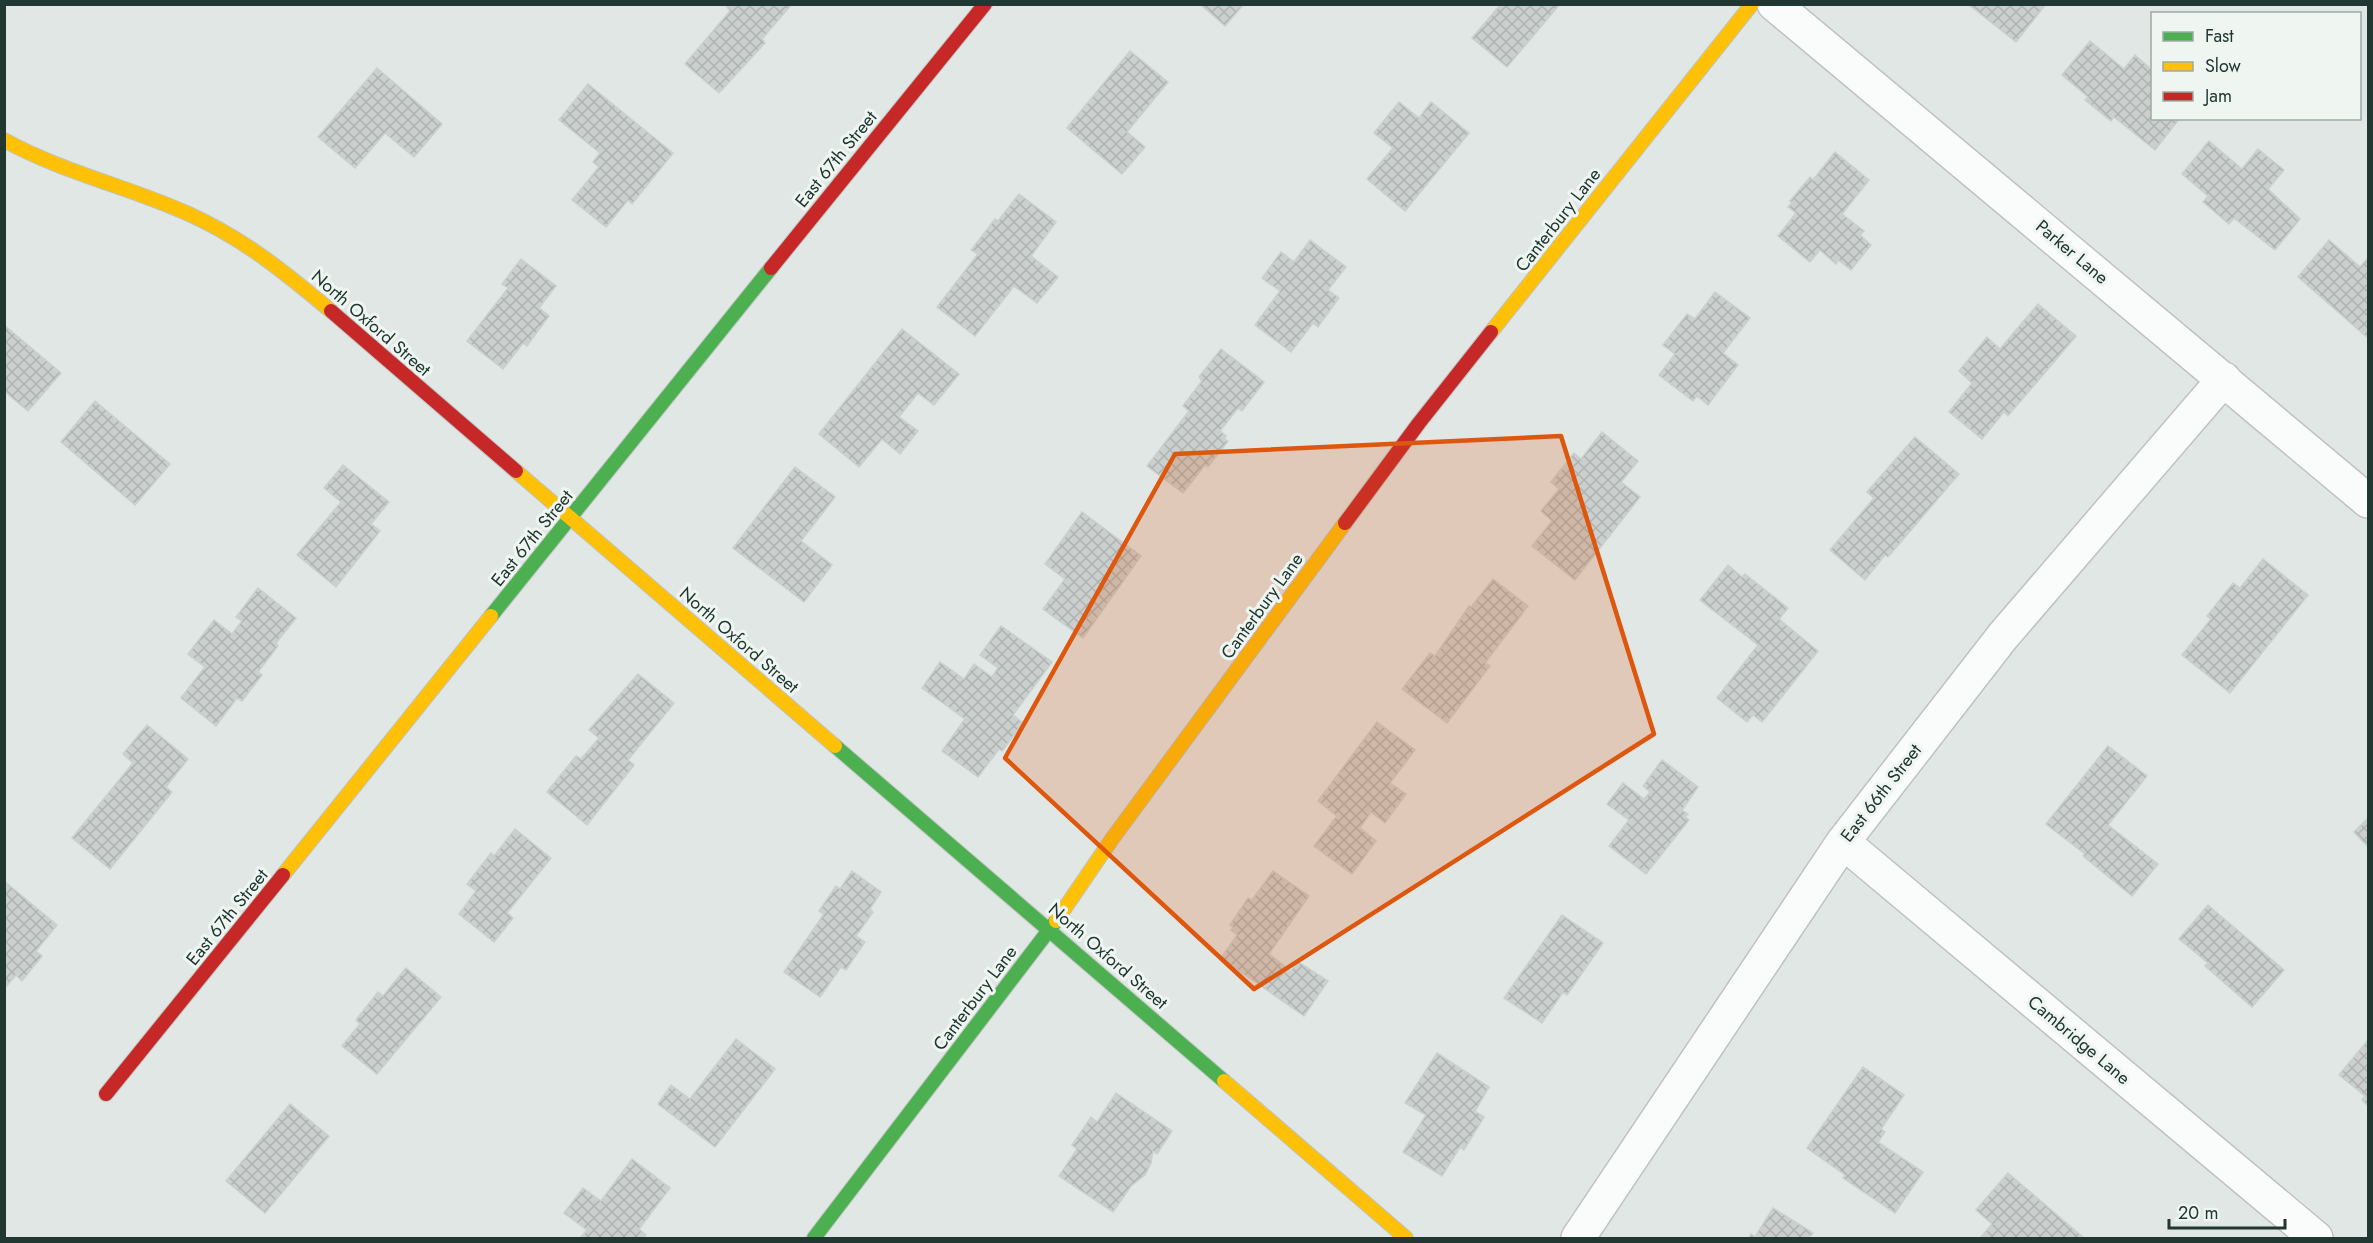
<svg xmlns="http://www.w3.org/2000/svg" width="2373" height="1243" font-family="Jost,sans-serif">
	<style>
		.building { fill: url(#building-cross-hatch); stroke: #cad0cd; stroke-width: 1.5 }
		.lines { fill: none; stroke-linecap: round; stroke-linejoin: round }
		.street-casing { stroke: #bec3c1; stroke-width: 36 }
		.fast-casing { stroke: #bec4c1; stroke-width: 16 }
		.slow-casing { stroke: #bec4c1; stroke-width: 16 }
		.jam-casing { stroke: #bec4c1; stroke-width: 16 }
		.street { stroke: #fafbfb; stroke-width: 33 }
		.fast { stroke: #4caf50; stroke-width: 14 }
		.slow { stroke: #ffc107; stroke-width: 14 }
		.jam { stroke: #c62828; stroke-width: 14 }
		.marked { fill: #de570e; fill-opacity: 0.2; stroke: #de570e; stroke-width: 4.5; stroke-linejoin: round }
		.labels { text-anchor: middle; dominant-baseline: central; stroke-width: 6; stroke-linejoin: round; paint-order: stroke }
		.street-label { font-size: 18px; fill: #213731; stroke: #eff6f2 }
	</style>
	<defs>
		<pattern id="building-cross-hatch" width="8" height="8" patternUnits="userSpaceOnUse" patternTransform="scale(1.5)"><rect width="8" height="8" fill="#cbd0ce"/><path d="M0 0l8 8M0 8l8-8" fill="none" stroke="#aeb3b1"/></pattern>
	</defs>
	<rect width="100%" height="100%" fill="#e1e7e4"/>
	<g class="building">
		<polygon points="725,4 792,4 762,39 765,43 719,93 685,64 730,11"/>
		<polygon points="1200,4 1244,4 1225,26"/>
		<polygon points="1501,4 1560,4 1507,67 1472,38"/>
		<polygon points="1968,4 2046,4 2016,42"/>
		<polygon points="2090,41 2124,69 2135,55 2152,70 2152,85 2149,89 2152,92 2152,118 2180,118 2155,150 2114,117 2111,121 2085,100 2088,97 2062,75"/>
		<polygon points="1130,51 1168,82 1127,132 1145,147 1122,174 1067,128"/>
		<polygon points="377,68 442,124 414,157 385,133 355,168 318,137"/>
		<polygon points="588,84 673,153 632,204 628,200 606,227 572,200 599,167 593,162 600,153 559,120"/>
		<polygon points="1399,102 1419,118 1431,102 1469,133 1405,211 1367,179 1393,148 1374,133"/>
		<polygon points="2209,141 2242,169 2258,149 2284,170 2268,189 2300,219 2275,250 2234,218 2229,224 2203,202 2208,196 2182,174"/>
		<polygon points="1835,152 1869,180 1842,214 1864,231 1860,235 1871,245 1851,270 1838,260 1836,264 1820,250 1810,262 1778,236 1796,213 1788,207 1792,203 1790,201 1810,177 1813,180"/>
		<polygon points="1019,194 1056,222 1031,256 1058,277 1037,303 1014,286 975,336 937,307 978,254 971,250 995,219 998,221"/>
		<polygon points="1310,240 1346,267 1328,290 1339,298 1318,327 1313,323 1291,352 1255,325 1280,291 1262,278 1281,252 1294,262"/>
		<polygon points="2329,240 2360,267 2368,258 2368,338 2298,277"/>
		<polygon points="521,259 556,286 539,308 549,316 527,346 523,343 503,369 467,341 508,288 502,284"/>
		<polygon points="1715,292 1750,318 1723,353 1738,365 1708,405 1697,396 1693,401 1659,375 1675,354 1663,345 1687,314 1695,319"/>
		<polygon points="2038,304 2076,336 2008,416 2004,412 1982,439 1949,412 1972,383 1959,371 1987,337 2000,349"/>
		<polygon points="4,325 61,373 28,411 4,391"/>
		<polygon points="902,329 959,374 934,405 918,393 899,417 918,431 900,454 882,439 859,467 819,434"/>
		<polygon points="1221,349 1264,382 1242,411 1238,408 1220,431 1226,436 1224,439 1228,441 1208,467 1205,465 1183,493 1147,466 1189,411 1183,406 1202,381 1199,377"/>
		<polygon points="95,401 170,464 135,505 61,442"/>
		<polygon points="1602,432 1638,461 1621,482 1640,497 1575,580 1532,546 1552,521 1541,511 1559,489 1551,482 1574,453 1581,459"/>
		<polygon points="1915,437 1959,474 1888,557 1885,555 1865,580 1830,550 1874,498 1867,492"/>
		<polygon points="343,465 389,502 371,524 380,531 336,587 297,555 341,502 324,488"/>
		<polygon points="795,467 835,497 801,541 832,565 804,602 733,548"/>
		<polygon points="1082,512 1141,556 1083,638 1043,609 1065,579 1045,564"/>
		<polygon points="2263,559 2308,595 2230,693 2182,655 2211,619 2207,616 2233,583 2240,588"/>
		<polygon points="1728,565 1742,577 1745,574 1788,608 1779,619 1818,651 1762,722 1753,715 1747,722 1717,698 1758,645 1700,600"/>
		<polygon points="1493,579 1528,606 1485,663 1490,666 1447,723 1402,689 1430,653 1435,656 1469,606 1471,607"/>
		<polygon points="258,588 296,618 276,643 278,646 258,672 262,675 242,701 237,698 216,726 181,698 205,667 188,654 214,620 232,634 242,621 236,617"/>
		<polygon points="1001,626 1052,662 1013,715 1023,723 1002,751 999,749 978,777 942,751 965,719 922,688 940,662 964,679 974,664 992,677 998,668 980,655"/>
		<polygon points="638,674 674,703 628,760 634,765 587,825 547,792 576,756 581,759 599,738 589,730"/>
		<polygon points="1377,722 1415,750 1390,783 1406,794 1385,823 1371,812 1360,828 1376,841 1352,874 1314,846 1337,816 1318,801"/>
		<polygon points="147,725 188,759 166,787 172,792 110,869 72,838 133,763 123,754"/>
		<polygon points="2108,746 2147,776 2108,825 2158,864 2132,896 2083,856 2085,854 2046,824"/>
		<polygon points="1662,760 1698,787 1682,810 1688,814 1685,817 1689,820 1646,874 1609,846 1629,820 1607,804 1623,783 1644,799 1650,792 1643,786"/>
		<polygon points="2368,818 2368,847 2354,832"/>
		<polygon points="515,829 551,858 507,913 513,918 494,942 459,914 476,891 467,884 491,853 494,856"/>
		<polygon points="852,871 881,892 870,909 873,912 856,936 865,942 846,970 841,967 820,997 784,972 824,914 819,911 836,886 840,889"/>
		<polygon points="1273,871 1309,896 1269,954 1291,971 1297,961 1328,981 1304,1016 1221,958 1237,935 1231,930 1233,927 1230,925 1248,898 1252,900"/>
		<polygon points="4,881 57,925 36,951 42,956 22,981 16,975 4,989"/>
		<polygon points="2208,905 2284,970 2252,1007 2205,966 2208,963 2179,939"/>
		<polygon points="1562,915 1603,943 1567,995 1563,992 1542,1023 1504,998"/>
		<polygon points="406,968 441,997 377,1074 342,1046 360,1024 356,1020 378,992 383,996"/>
		<polygon points="736,1039 775,1069 715,1147 658,1104 671,1085 690,1099"/>
		<polygon points="2368,1040 2368,1106 2362,1100 2365,1096 2339,1075"/>
		<polygon points="1437,1053 1489,1087 1475,1111 1484,1117 1464,1150 1460,1147 1442,1176 1403,1152 1426,1115 1405,1103"/>
		<polygon points="1863,1067 1904,1095 1881,1129 1885,1132 1878,1142 1923,1172 1895,1213 1843,1178 1845,1175 1807,1148"/>
		<polygon points="1116,1093 1172,1131 1157,1154 1153,1151 1151,1163 1145,1175 1131,1186 1113,1212 1059,1176 1077,1149 1072,1145 1091,1117 1097,1122"/>
		<polygon points="290,1104 329,1136 265,1213 226,1181"/>
		<polygon points="632,1159 670,1188 639,1229 646,1235 643,1238 580,1238 587,1230 564,1213 583,1188 601,1201"/>
		<polygon points="2008,1173 2084,1238 1980,1238 1992,1224 1976,1210"/>
		<polygon points="1773,1208 1813,1233 1809,1238 1749,1238 1751,1234 1755,1237"/>
	</g>
	<g class="lines">
		<g class="street-casing">
			<g id="street">
				<polyline points="1774,4 2368,501"/>
				<polyline points="1843,842 2316,1238"/>
				<polyline points="1578,1238 1843,842 2003,636 2224,379"/>
			</g>
		</g>
		<g class="fast-casing">
			<g id="fast">
				<polyline points="491,616 771,268"/>
				<polyline points="835,746 1224,1081"/>
				<polyline points="814,1238 1056,921"/>
			</g>
		</g>
		<g class="slow-casing">
			<g id="slow">
				<path d="M4,140c60,33 126,47 187,75 53,24 96,59 140,96"/>
				<polyline points="1491,332 1752,4"/>
				<polyline points="516,471 835,746"/>
				<polyline points="283,875 491,616"/>
				<polyline points="1056,921 1112,839 1345,523"/>
				<polyline points="1224,1081 1406,1238"/>
			</g>
		</g>
		<g class="jam-casing">
			<g id="jam">
				<polyline points="771,268 985,4"/>
				<polyline points="331,311 516,471"/>
				<polyline points="1345,523 1419,423 1491,332"/>
				<polyline points="106,1094 283,875"/>
			</g>
		</g>
		<use href="#street" class="street"/>
		<use href="#fast" class="fast"/>
		<use href="#slow" class="slow"/>
		<use href="#jam" class="jam"/>
	</g>
	<path class="marked" d="M1561,436l93,298 -400,255 -249,-231 170,-304z"/>
	<g class="labels">
		<g class="street-label">
			<text transform="translate(836 159) rotate(-51)">East 67th Street</text>
			<text transform="translate(1558 220) rotate(-52)">Canterbury Lane</text>
			<text transform="translate(2072 252) rotate(40)">Parker Lane</text>
			<text transform="translate(371 323) rotate(41)">North Oxford Street</text>
			<text transform="translate(532 538) rotate(-51)">East 67th Street</text>
			<text transform="translate(1262 606) rotate(-54)">Canterbury Lane</text>
			<text transform="translate(739 640) rotate(41)">North Oxford Street</text>
			<text transform="translate(1881 793) rotate(-52)">East 66th Street</text>
			<text transform="translate(227 917) rotate(-51)">East 67th Street</text>
			<text transform="translate(1108 956) rotate(41)">North Oxford Street</text>
			<text transform="translate(975 998) rotate(-53)">Canterbury Lane</text>
			<text transform="translate(2079 1040) rotate(40)">Cambridge Lane</text>
		</g>
	</g>
	<rect width="2373" height="1243" fill="none" stroke="#213731" stroke-width="12"/>
	<rect x="2151" y="12" width="210" height="108" fill="#eff6f2" stroke="#9daaa5" stroke-width="1.5"/>
	<rect x="2163" y="32" width="30" height="9" fill="#4caf50" stroke="#9daaa5" stroke-width="1.5"/>
	<text x="2205" y="42" font-size="18" fill="#213731">Fast</text>
	<rect x="2163" y="62" width="30" height="9" fill="#ffc107" stroke="#9daaa5" stroke-width="1.5"/>
	<text x="2205" y="72" font-size="18" fill="#213731">Slow</text>
	<rect x="2163" y="92" width="30" height="9" fill="#c62828" stroke="#9daaa5" stroke-width="1.5"/>
	<text x="2205" y="102" font-size="18" fill="#213731">Jam</text>
	<path d="M2169 1219v9h116v-9" fill="none" stroke="#213731" stroke-width="3"/>
	<text x="2178" y="1219" font-size="18" fill="#213731" stroke="#eff6f2" stroke-width="4.5" paint-order="stroke">20 m</text>
</svg>
